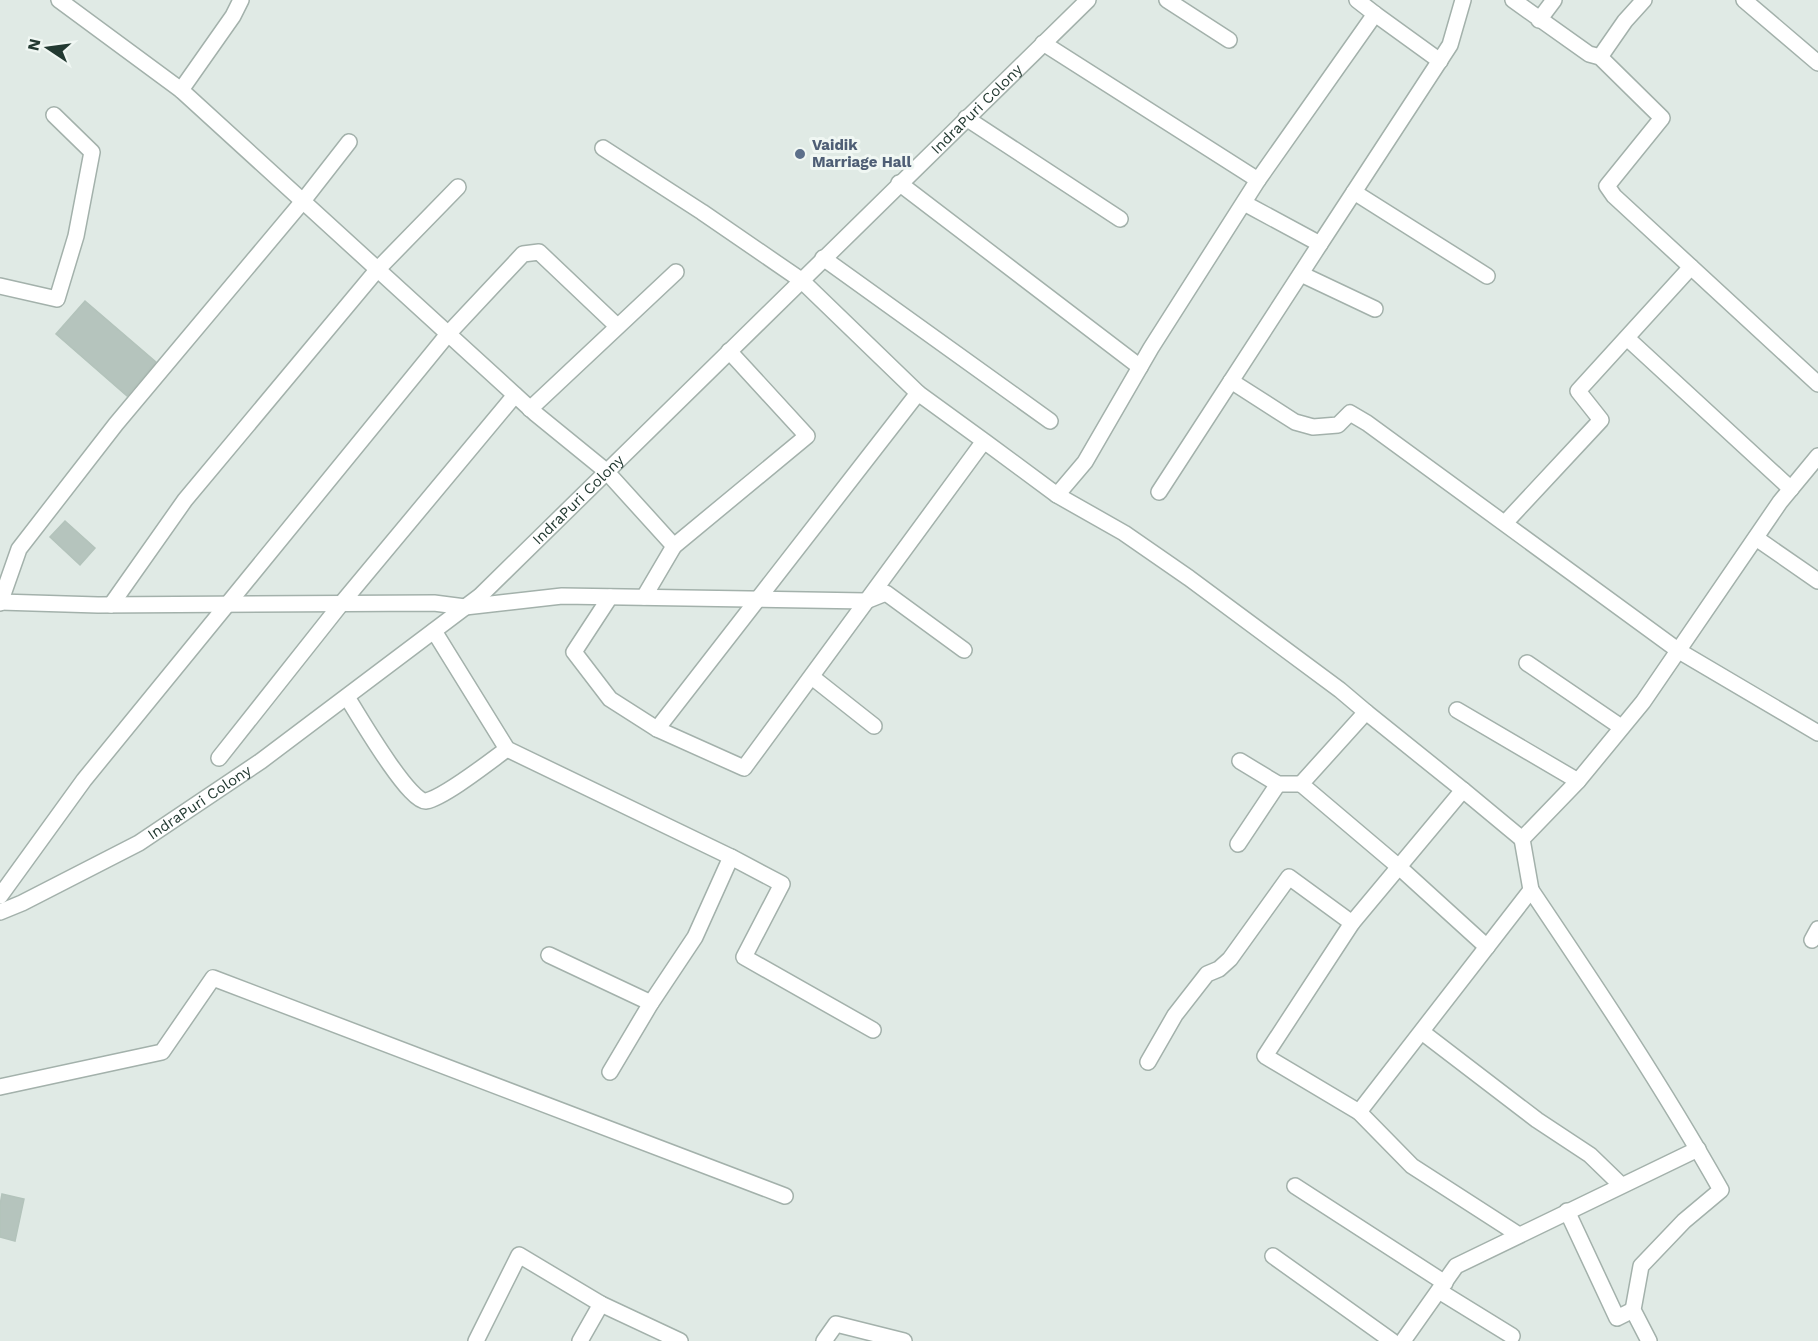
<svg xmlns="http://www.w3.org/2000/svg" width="1818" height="1341" font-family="'Work Sans',sans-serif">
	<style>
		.building { fill: #b5c4bd; stroke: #b3c3bb; stroke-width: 1.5 }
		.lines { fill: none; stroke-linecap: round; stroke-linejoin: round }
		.street-casing { stroke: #a3b1ab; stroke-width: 18 }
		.street { stroke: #fff; stroke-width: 15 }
		.service-dot { fill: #5c6f8a; stroke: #f0f7f3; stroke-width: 2 }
		.labels { text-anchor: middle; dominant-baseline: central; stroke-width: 6; stroke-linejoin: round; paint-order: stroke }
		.street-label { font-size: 15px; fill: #223931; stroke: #f0f7f3 }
		.service-label { font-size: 15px; font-weight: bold; fill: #4e5e75; stroke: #f0f7f3; text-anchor: start }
	</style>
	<rect width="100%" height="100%" fill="#e0eae5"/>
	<g class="building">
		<polygon points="85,301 156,362 127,396 56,334"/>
		<polygon points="65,521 95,548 80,565 50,537"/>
		<polygon points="2,1194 24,1199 15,1241 0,1237 0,1205"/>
	</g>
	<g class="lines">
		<g class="street-casing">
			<g id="street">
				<polyline points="59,0 181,90 536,414 606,471 674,546"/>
				<polyline points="1167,0 1229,40"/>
				<polyline points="1357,0 1375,14"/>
				<polyline points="1513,0 1589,54 1600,57 1662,118 1607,186 1614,196 1818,384"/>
				<polyline points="1744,0 1818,63"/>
				<polyline points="1539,20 1554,0"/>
				<polyline points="1600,57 1625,21 1644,0"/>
				<polyline points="181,90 233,16 241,0"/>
				<polyline points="966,118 1120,219"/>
				<polyline points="603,148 702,212 801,280 918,393"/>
				<polyline points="1258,180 1375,14 1440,61"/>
				<polyline points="899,183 1140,367"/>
				<polyline points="1354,192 1487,276"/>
				<polyline points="1244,203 1320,244 1450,45 1463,0"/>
				<polyline points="823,258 1050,421"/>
				<polyline points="1301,274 1375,309"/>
				<polyline points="0,286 57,299 76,236 92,152 54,115"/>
				<polyline points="1627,338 1791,489"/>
				<polyline points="1231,381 1295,422 1313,427 1338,425 1350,413 1367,423 1679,651 1818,733"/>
				<polyline points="530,409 676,272"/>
				<polyline points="984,441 918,393 657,729 744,768 984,441 1057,495 1085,462 1151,348 1258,180 1043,43"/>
				<polyline points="1159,492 1320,244"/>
				<polyline points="1057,495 1124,533 1189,578 1340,690 1366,712 1301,784 1399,867 1487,947"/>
				<polyline points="1505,523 1601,420 1578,391 1691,267"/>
				<polyline points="1756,538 1818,581"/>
				<polyline points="610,597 574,652 610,699 657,729"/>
				<polyline points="644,597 674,546 807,436 729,351"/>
				<polyline points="0,602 98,605 434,603 465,607 562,596 866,601 886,593 964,650"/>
				<polyline points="0,603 19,549 116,424 303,201 349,142"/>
				<polyline points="111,605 185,500 377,270 458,187"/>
				<polyline points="434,631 507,749 731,857 782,884 744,957 873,1030"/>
				<polyline points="1527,663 1621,727"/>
				<polyline points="812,677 874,726"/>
				<path d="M347,697c10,16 63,107 79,104 19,-4 63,-39 81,-52"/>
				<polyline points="1457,710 1578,781"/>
				<polyline points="1366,712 1463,790"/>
				<polyline points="219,758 341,604 515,395"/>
				<polyline points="1240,761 1278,784 1301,784"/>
				<polyline points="1238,844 1278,784"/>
				<path d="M1531,890c66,98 132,197 190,300l-37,31 -43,45 -8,44 16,31"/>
				<polyline points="0,896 84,780 448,334 523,254 539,252 617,326"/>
				<path id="s1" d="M0,912l22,-9 117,-60 122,-82 219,-165 608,-596"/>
				<polyline points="1812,940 1818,929"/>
				<polyline points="549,955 651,1003"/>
				<polyline points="1422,1032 1537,1120 1590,1155 1621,1185"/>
				<polyline points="1148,1062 1175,1015 1207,974 1219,969 1230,959 1289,877 1352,923"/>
				<polyline points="610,1072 651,1003 695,937 731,857"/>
				<polyline points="0,1087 162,1052 213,978 785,1196"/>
				<polyline points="1359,1112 1265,1056 1352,923 1463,790 1522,839"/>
				<polyline points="1295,1186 1445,1283"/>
				<polyline points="1567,1211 1617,1318 1633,1310"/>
				<polyline points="1519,1235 1412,1166 1359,1112 1531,890 1522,839 1578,781 1643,702 1780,502 1818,456"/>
				<polyline points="1273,1256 1392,1341"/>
				<polyline points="1439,1291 1512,1336"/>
				<polyline points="476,1341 519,1255 601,1304 680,1341"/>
				<polyline points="580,1341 601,1304"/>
				<polyline points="824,1341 836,1324 904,1341"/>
				<polyline points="1403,1341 1456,1266 1698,1149"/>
			</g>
		</g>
		<use href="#street" class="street"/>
	</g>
	<circle class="service-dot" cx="800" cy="154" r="6"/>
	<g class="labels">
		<g class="street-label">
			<text stroke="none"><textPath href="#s1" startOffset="1272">IndraPuri Colony</textPath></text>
			<text stroke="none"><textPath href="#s1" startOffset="714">IndraPuri Colony</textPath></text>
			<text stroke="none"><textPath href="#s1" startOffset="228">IndraPuri Colony</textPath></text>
		</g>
		<g class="service-label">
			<text x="812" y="145">Vaidik<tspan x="812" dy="17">Marriage Hall</tspan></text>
		</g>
	</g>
	<g transform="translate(48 48) rotate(283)" stroke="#f0f7f3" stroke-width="4.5" paint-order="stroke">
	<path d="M0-4.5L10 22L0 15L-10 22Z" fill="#223931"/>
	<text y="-9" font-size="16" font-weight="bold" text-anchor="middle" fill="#223931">N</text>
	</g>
</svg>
